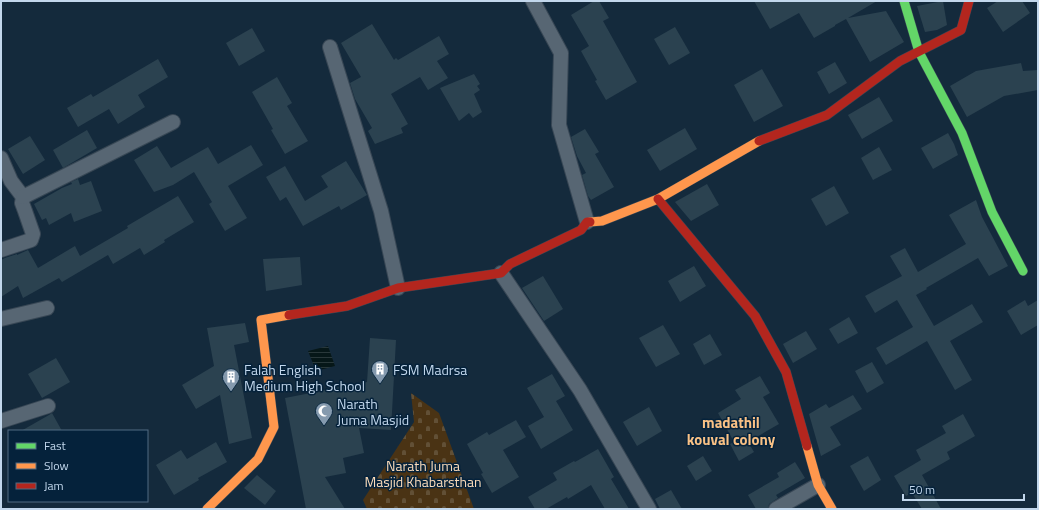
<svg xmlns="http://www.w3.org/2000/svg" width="1039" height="510" font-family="'Titillium Web',sans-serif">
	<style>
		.cemetery { fill: url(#cemetery-stones) }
		.water { fill: url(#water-rules) }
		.building { fill: #2b4250 }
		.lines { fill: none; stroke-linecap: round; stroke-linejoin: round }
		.street-casing { stroke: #384755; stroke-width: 16 }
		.fast-casing { stroke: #384755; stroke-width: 10 }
		.slow-casing { stroke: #384755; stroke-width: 10 }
		.jam-casing { stroke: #384755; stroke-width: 10 }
		.street { stroke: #576673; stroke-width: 14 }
		.fast { stroke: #63d668; stroke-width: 9 }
		.slow { stroke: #ff974d; stroke-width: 9 }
		.jam { stroke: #b3261e; stroke-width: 9 }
		.labels { text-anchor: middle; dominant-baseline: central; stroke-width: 3; stroke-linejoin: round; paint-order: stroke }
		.poi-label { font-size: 14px; fill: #c2d7ec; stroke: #05223b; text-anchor: start }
		.park-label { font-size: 14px; fill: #fcdcba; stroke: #05223b }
		.neighbourhood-label { font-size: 15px; font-weight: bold; fill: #f9c185; stroke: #05223b }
	</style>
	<defs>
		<pattern id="cemetery-stones" width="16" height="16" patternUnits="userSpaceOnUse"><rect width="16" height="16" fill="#4a3314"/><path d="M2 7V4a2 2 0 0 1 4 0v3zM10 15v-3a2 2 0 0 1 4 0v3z" fill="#625036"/></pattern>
		<pattern id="water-rules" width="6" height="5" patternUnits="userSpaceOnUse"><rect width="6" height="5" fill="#061718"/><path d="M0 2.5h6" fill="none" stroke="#29383a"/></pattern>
	</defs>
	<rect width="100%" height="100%" fill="#142a3c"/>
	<polygon class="cemetery" points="411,393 439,413 474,509 367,509 363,500 414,422"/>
	<polygon class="water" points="328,346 335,366 316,371 308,351"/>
	<g class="building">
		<polygon points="594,1 599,1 609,18 603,21 637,82 606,100 595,81 597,80 581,51 589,46 571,15"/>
		<polygon points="754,1 877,1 848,18 886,11 904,42 870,62 846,19 835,25 835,26 814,38 799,13 770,29"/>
		<polygon points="943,1 947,25 937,30 925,32 917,6"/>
		<polygon points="998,1 1022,1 1030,13 1003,32 987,8"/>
		<polygon points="372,24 394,60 396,58 398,60 439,36 449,54 437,61 448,78 428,90 420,77 391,94 408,124 401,128 403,133 375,144 368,131 372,128 355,99 350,83 361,77 341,43"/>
		<polygon points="675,27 690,53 669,65 654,39"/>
		<polygon points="252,28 265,51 239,66 226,43"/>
		<polygon points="158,59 168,77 138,95 145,107 118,124 109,109 78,127 67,108 91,94 93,97"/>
		<polygon points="835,62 847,83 829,94 817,72"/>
		<polygon points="1021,63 1023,71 1038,70 1038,90 1004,96 967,117 950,86 976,71"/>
		<polygon points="762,69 783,106 754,122 734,85"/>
		<polygon points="474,74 480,84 477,86 480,90 474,94 482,112 473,118 469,113 459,121 440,88"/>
		<polygon points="277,77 292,103 287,106 308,141 285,154 271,130 273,129 252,92"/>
		<polygon points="879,97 893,121 862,139 848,115"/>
		<polygon points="685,128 697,149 660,171 647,150"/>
		<polygon points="585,129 599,152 595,154 614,187 591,200 588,196 582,175 586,173 577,156 571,137"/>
		<polygon points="87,130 97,148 63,168 53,150"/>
		<polygon points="948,133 954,144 958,155 933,169 921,148"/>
		<polygon points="30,136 45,160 23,174 8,149"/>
		<polygon points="251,145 263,165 228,186 247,218 225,231 209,204 212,202 194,172 173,185 154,192 134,160 157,146 171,168 208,147 218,164"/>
		<polygon points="879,147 892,170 873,180 861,158"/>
		<polygon points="346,161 367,195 341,210 339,206 303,226 286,197 280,201 266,177 285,166 305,201 328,187 321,176"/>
		<polygon points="78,179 80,185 91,181 102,211 74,222 71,213 49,225 46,218 42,220 34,204 62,188 72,184 71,182"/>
		<polygon points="707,184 719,205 691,221 675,202"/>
		<polygon points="834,186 849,213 826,226 811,199"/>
		<polygon points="178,196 194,222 164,240 165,242 144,255 140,248 113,264 108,255 62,282 59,278 23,298 18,286 1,297 1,260 5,258 17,254 17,255 28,250 38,268 75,246 80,256 128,228 127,226"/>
		<polygon points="976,200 982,217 1008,266 989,276 978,258 926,288 927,289 916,295 934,326 972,304 983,322 950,341 972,380 955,390 927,341 886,365 876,348 913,327 897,300 875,313 865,296 902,276 890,256 905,248 918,272 966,244 949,215"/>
		<polygon points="300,257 302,285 266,291 263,259"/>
		<polygon points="694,266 706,286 680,302 668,281"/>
		<polygon points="543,276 563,309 544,321 522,288"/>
		<polygon points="1025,300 1028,306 1038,300 1038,325 1021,335 1007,311"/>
		<polygon points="849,317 858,333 838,344 829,329"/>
		<polygon points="245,323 249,342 234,345 252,438 229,444 220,395 196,409 182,385 214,366 207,328"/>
		<polygon points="663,325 680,354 656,367 639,338"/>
		<polygon points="806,331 817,349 793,363 783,344"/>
		<polygon points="710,334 722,355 704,365 693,344"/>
		<polygon points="370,338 396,340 391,430 359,428 364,453 343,458 346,473 325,477 345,509 306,509 285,398 367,382"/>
		<polygon points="56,358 70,382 42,398 28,374"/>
		<polygon points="872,362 884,383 867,393 855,371"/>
		<polygon points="552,374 565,396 556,401 573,430 541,449 528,426 544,417 527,388"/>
		<polygon points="760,376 770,393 763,397 779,424 748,442 754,452 739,461 730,444 734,442 718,413 741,399 735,390"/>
		<polygon points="853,395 862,409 830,427 841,445 821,456 809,414 826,404 829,408"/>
		<polygon points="649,407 662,431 637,446 623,422"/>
		<polygon points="52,413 62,431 21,431 49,415"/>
		<polygon points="963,414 975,436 947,452 950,459 922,475 941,509 922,509 912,493 906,496 894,476 921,460 916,450 946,433 942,426"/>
		<polygon points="516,420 526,437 503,450 519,477 492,493 481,474 483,473 467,444 487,432 489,435"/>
		<polygon points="216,442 227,462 198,478 199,480 174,495 156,465 181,450 187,459"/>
		<polygon points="598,449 614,477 611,479 629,509 605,509 591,485 568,499 567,497 546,509 535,509 528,497 557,480 553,473 574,461 575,462"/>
		<polygon points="703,456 712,471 696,481 687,466"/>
		<polygon points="868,456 881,480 864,491 850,466"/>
		<polygon points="795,462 805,478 776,495 778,498 769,504 768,509 756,509 748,495 779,477 777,473"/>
		<polygon points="257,475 276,491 265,505 244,488"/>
		<polygon points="671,490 682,509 660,509 655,499"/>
	</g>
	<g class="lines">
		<g class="street-casing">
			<g id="street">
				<polyline points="533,1 561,53 559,125 587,222"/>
				<polyline points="330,47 381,211 398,288"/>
				<polyline points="1,158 11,181 23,197 22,203 25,211 33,234 31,240 1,250"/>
				<polyline points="23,197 173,122"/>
				<polyline points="501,273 580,390 649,509"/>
				<polyline points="1,319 47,308"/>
				<polyline points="1,421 48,406"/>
				<polyline points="776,509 818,485"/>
			</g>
		</g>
		<g class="fast-casing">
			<polyline id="fast" points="904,1 919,52 962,133 992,212 1023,271"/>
		</g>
		<g class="slow-casing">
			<g id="slow">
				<polyline points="590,222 602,221 658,199 759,141"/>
				<polyline points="807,446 818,485 832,509"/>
				<polyline points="207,509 258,459 274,427 261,320 289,315"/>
			</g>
		</g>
		<g class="jam-casing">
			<g id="jam">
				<polyline points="759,141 827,115 900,61 961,30 969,1"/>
				<polyline points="658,199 755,316 786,372 807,446"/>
				<polyline points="289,315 347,306 398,288 501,273 510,264 581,230 587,222 590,222"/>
			</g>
		</g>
		<use href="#street" class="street"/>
		<use href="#fast" class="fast"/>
		<use href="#slow" class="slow"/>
		<use href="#jam" class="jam"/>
	</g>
	<defs>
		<g id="building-pin" transform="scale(0.9)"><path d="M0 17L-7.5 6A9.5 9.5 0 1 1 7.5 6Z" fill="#859aae" stroke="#05223b"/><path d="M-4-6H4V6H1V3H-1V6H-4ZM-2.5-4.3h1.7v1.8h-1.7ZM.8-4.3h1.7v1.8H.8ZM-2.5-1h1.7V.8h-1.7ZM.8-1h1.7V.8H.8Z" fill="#fff"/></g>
		<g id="mosque-pin" transform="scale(0.9)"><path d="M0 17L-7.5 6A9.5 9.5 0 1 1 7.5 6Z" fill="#859aae" stroke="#05223b"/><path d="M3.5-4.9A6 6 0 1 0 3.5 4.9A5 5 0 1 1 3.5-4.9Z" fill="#fff"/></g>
	</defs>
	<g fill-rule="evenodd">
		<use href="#building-pin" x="380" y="369"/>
		<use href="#building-pin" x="231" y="377"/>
		<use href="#mosque-pin" x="324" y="411"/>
	</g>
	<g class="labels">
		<g class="poi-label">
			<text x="244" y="369">Falah English<tspan x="244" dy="16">Medium High School</tspan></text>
			<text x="393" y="369">FSM Madrsa</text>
			<text x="337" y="403">Narath<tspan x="337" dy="16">Juma Masjid</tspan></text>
		</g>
		<g class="park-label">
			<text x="423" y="465">Narath Juma<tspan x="423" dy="16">Masjid Khabarsthan</tspan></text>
		</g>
		<g class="neighbourhood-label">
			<text x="731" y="422">madathil<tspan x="731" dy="17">kouval colony</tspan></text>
		</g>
	</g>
	<rect width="1039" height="510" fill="none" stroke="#c2d7ec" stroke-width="4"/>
	<rect x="8" y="430" width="140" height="72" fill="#05223b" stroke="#516a82"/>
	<rect x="16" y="443" width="20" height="6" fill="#63d668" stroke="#516a82"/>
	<text x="44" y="450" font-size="12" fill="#c2d7ec">Fast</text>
	<rect x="16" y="463" width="20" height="6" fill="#ff974d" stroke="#516a82"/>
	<text x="44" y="470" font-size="12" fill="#c2d7ec">Slow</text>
	<rect x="16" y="483" width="20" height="6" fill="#b3261e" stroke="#516a82"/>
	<text x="44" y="490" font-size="12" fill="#c2d7ec">Jam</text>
	<path d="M903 494v6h121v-6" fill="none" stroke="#c2d7ec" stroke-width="2"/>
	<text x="909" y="494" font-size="12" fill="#c2d7ec" stroke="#05223b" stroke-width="3" paint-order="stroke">50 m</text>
</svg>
